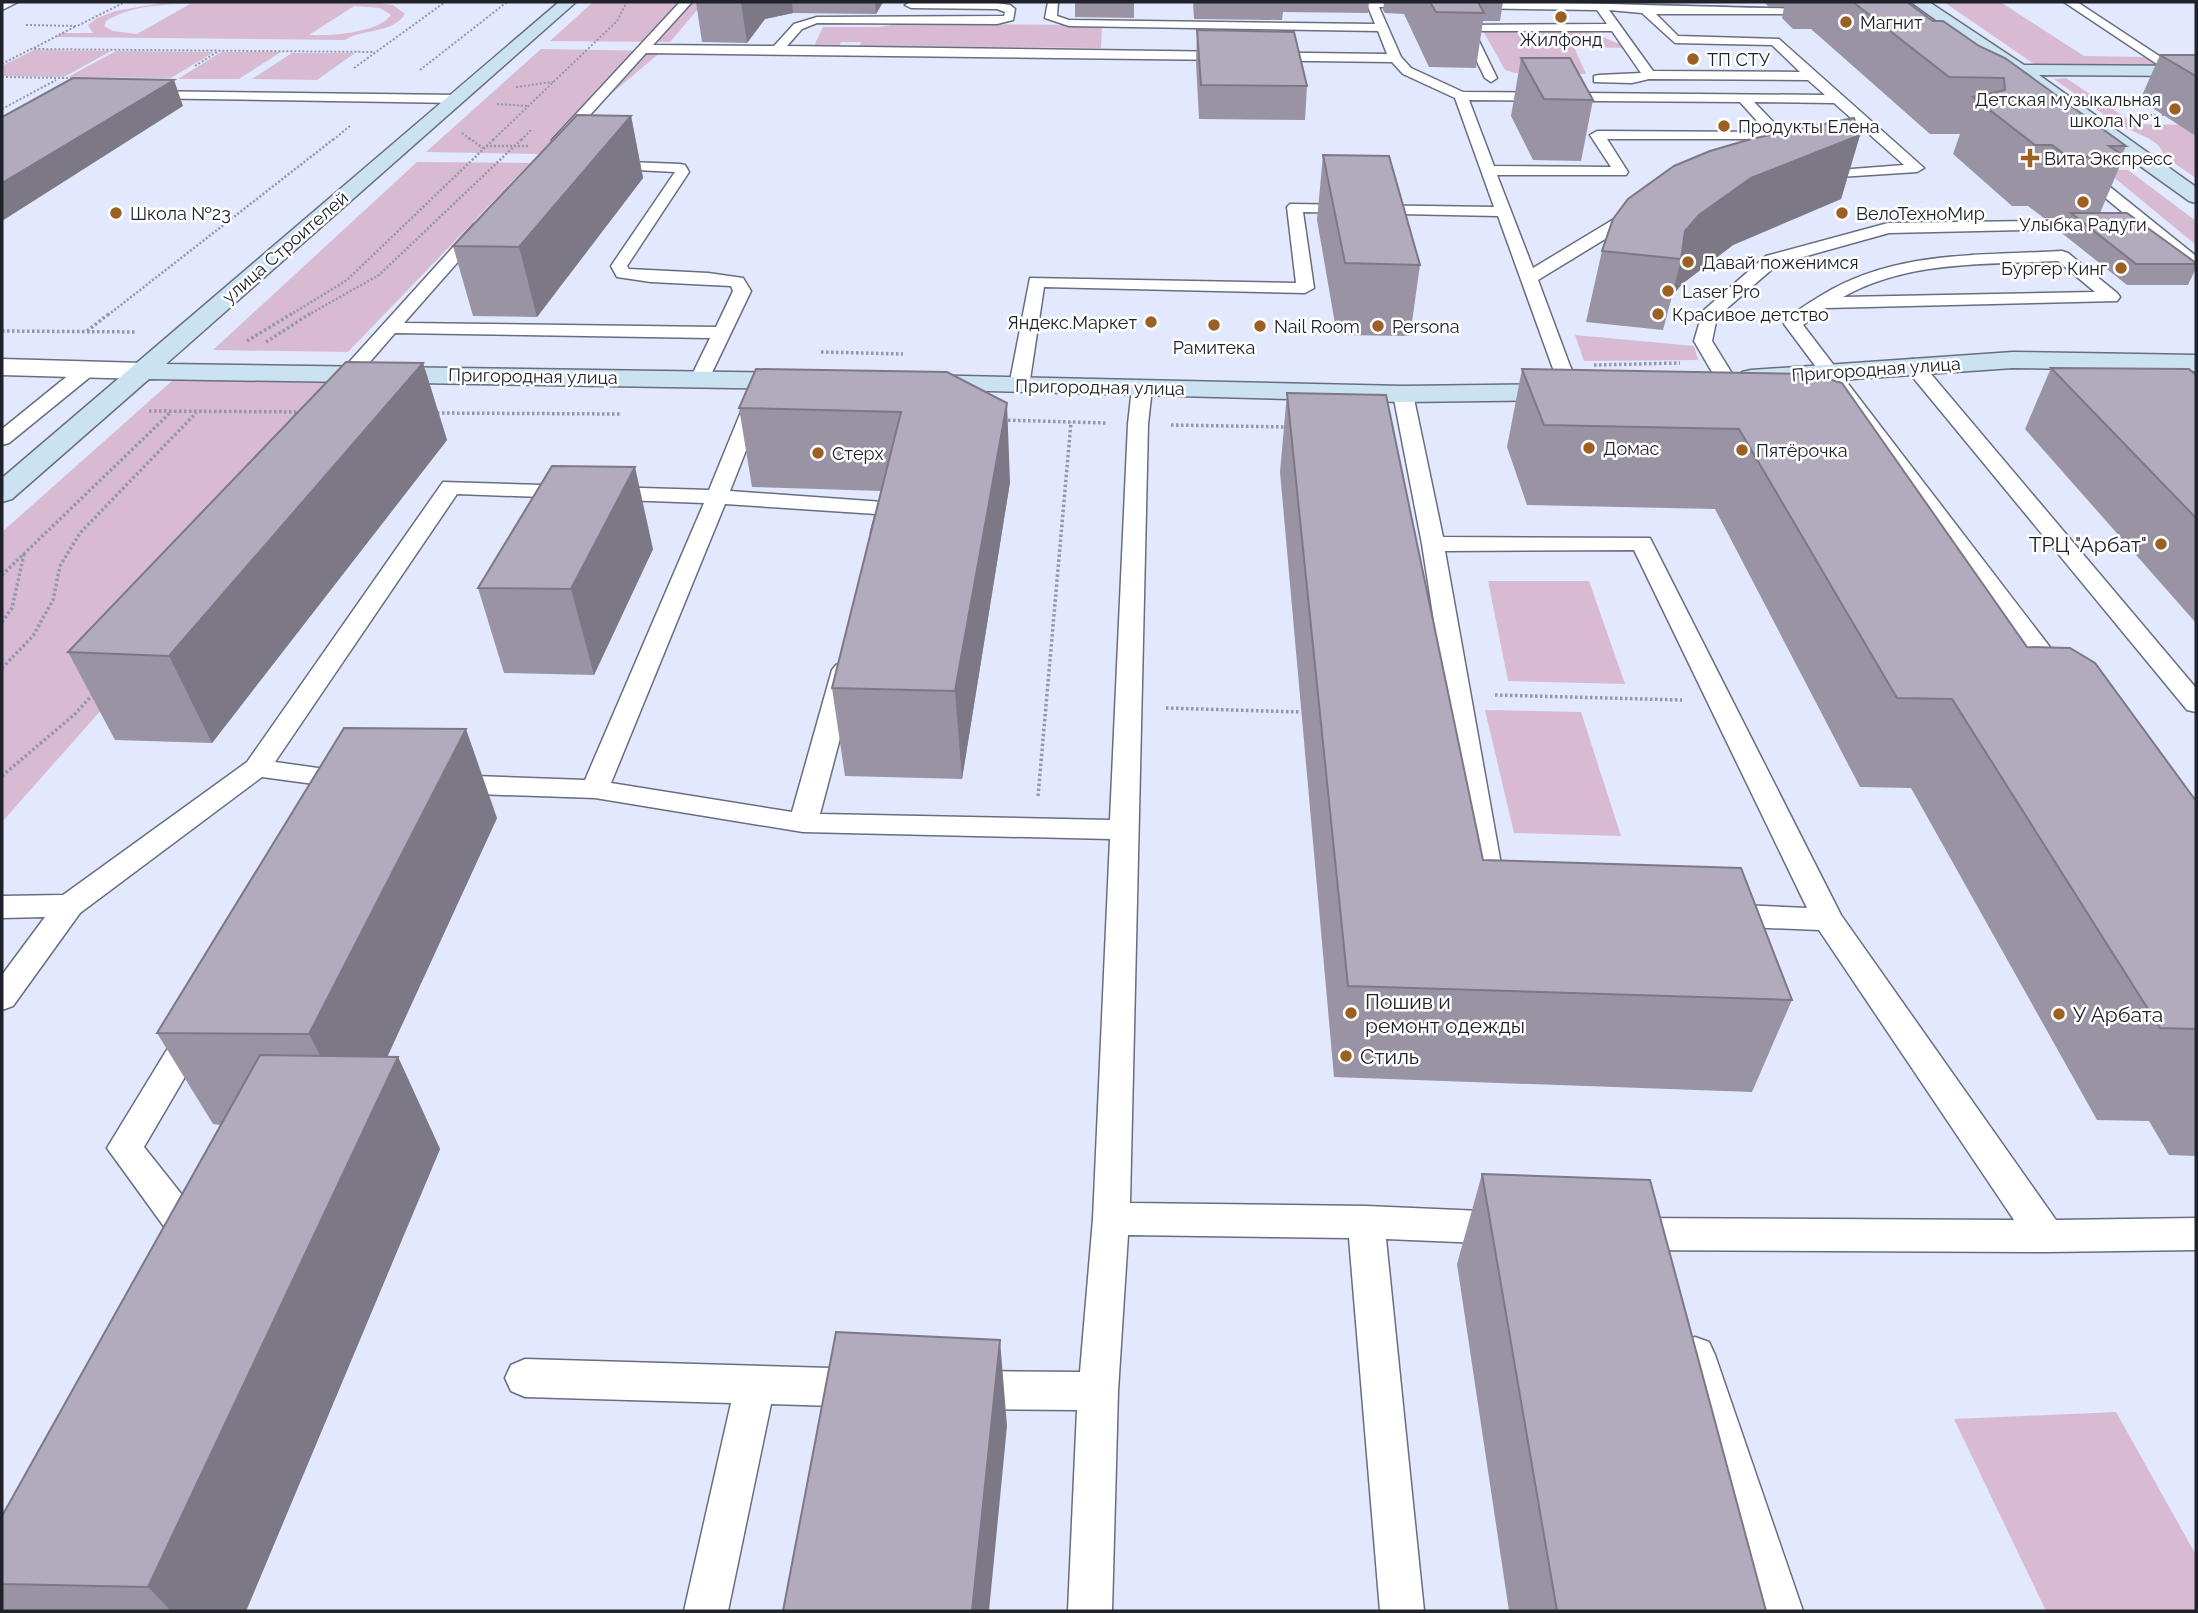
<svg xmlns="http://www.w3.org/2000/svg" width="2198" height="1613" font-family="Raleway,sans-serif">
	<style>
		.green { fill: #d8bbd3; fill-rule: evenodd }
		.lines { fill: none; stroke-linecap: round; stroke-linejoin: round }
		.lane-casing { stroke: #686e7f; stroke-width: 3 }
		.street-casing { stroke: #686e7f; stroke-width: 3 }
		.secondary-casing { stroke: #686e7f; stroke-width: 3 }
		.path-far2 { stroke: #9397a7; stroke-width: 2; stroke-dasharray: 2 2; stroke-linecap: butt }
		.path-far1 { stroke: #9397a7; stroke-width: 2.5; stroke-dasharray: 2 2; stroke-linecap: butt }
		.path { stroke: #9397a7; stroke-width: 3.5; stroke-dasharray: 2.5 2.5; stroke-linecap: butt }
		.lane { fill: #fff; fill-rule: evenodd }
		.street { fill: #fff; fill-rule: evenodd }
		.secondary { fill: #cbe2f2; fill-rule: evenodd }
		.wall { fill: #9993a3 }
		.shaded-wall { fill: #7d7885 }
		.building { fill: #b2abbe; stroke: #7d7885; stroke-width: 2 }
		.poi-dot { fill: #9c6023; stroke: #fff; stroke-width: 2.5 }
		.labels { text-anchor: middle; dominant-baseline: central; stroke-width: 5; stroke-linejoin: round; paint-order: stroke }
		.far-poi-label { font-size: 18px; fill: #20222a; stroke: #fff; text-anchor: start }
		.far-street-label { font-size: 18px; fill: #20222a; stroke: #fff }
		.poi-label { font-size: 21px; fill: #20222a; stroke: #fff; text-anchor: start }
	</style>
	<rect width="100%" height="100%" fill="#e2e8fd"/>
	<g class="green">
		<path d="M168,2h205l20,3 12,9c-12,20 -42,14 -60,26l-291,-3 8,-4h31l-5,-8 9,-7 19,-7zM190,4l-53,30 -24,-3 -9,-5 2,-5c24,-15 57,-17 84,-17zM354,6l26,2 11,7c-12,18 -61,21 -82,20z"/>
		<polygon points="593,2 704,2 670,42 550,41"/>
		<polygon points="1944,2 2002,3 2084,56 2145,57 2167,69 2040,68"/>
		<polygon points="897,24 1102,25 1101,48 860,46 861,42 841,42 839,46 814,46 823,27 880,27"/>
		<polygon points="1482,29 1586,30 1629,48 1574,47 1586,74 1515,73 1505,70"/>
		<polygon points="541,49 662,51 540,154 426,152"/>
		<polygon points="34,50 111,51 64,77 2,76 2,66"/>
		<polygon points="116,51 214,52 171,78 68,77"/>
		<polygon points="221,52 281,52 239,79 178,79"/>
		<polygon points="292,53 355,53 317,80 252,79"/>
		<polygon points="2066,78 2135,124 2196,125 2196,178 2167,158 2158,145 2148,138 2119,125 2054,79"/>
		<polygon points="417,162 530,163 348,352 213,350"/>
		<polygon points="2105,170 2128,170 2196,221 2196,245"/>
		<polygon points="1575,335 1694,346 1698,360 1584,361"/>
		<polygon points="173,380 390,384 2,822 2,532"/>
		<polygon points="1488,581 1589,581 1625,684 1508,681"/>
		<polygon points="1485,710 1581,712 1621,836 1514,833"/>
		<polygon points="2116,1412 2196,1555 2196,1611 2046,1611 1954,1419"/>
	</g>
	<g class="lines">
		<g class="lane-casing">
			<g id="lane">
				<path d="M680,2h12l-39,43 121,1 20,-22 23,-7 187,-1 1,-4 -8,-3 -86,-1 -6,-3 6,-3 86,1 13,2 5,4 -2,11 -16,4 -180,-1 -15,6 -15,17 600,8 -9,-23 -309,-5 -24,-8 3,-16h10l-1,14 12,4 306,4 -9,-22h58v4l-4,1h-41l22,50 10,11 52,24 362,3 -17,-15 -159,-1 -17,4 -38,-1v-6l5,-1 42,-2 -29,-42h-138l23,47 -6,4 -6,-4 -25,-51 2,-2 145,-1 -10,-14 -133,-2 -6,-3 6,-3c120,0 233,5 355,7l6,3 -2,2h-167l22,22 101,3 145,129 -7,4 -109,7 -2,-3 2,-3 5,-1 91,-7 -70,-62 -80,-1 30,31v6h-177l21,33 -2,3h-129l36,93 96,-58 14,-4 8,5 -113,69 32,86 19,39 -10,6 -10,-6 -17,-39 -54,-150 -195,-4 11,76 -9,5 -261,-6 -15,99 -10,6 -10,-6 21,-108 266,5 -9,-76 3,-3 204,3 -39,-109 -52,-24 -11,-12 -746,-9 -84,93h-10v-6zM1609,10l33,3 33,30 97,2 28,27 -147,-1zM1469,100l271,2 27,30 -170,-1 -7,4 21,32 -117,-1z"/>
				<polygon points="2064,2 2077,2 2182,71 2180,74 2172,74"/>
				<polygon points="141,91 457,95 464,99 457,103 136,98 134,95"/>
				<polygon points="603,161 680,164 685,165 689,172 627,266 629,269 708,273 743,278 751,291 707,383 700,385 690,379 710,338 395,333 356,378 342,378 340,374 342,370 474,224 486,224 488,227 486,230 404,323 716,327 733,291 731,286 651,282 617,277 611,266 675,172 598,168 596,165 598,162"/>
				<polygon points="2079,165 2084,166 2196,256 2196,269 2190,268 2074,172 2072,169 2074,166"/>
				<polygon points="2103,220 2111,225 2109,228 1889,233 1778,264 1717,317 1712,341 1736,380 1733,384 1719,384 1694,341 1703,311 1766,256 1888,223"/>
				<path d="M2062,251l6,2 49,40 3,4 -3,4 -291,7 -23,17 266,347 4,5 -4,5 -9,3 -9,-3 -267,-358c9,-12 25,-21 38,-29 74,-45 157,-39 240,-44zM2058,261l37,31 -252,5c66,-37 142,-32 215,-36z"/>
				<polygon points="1913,359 1920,361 2196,688 2196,712 2187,710 1906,369 1904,365 1906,361"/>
				<polygon points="88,363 95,365 97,369 95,373 9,443 2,445 2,429 81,365"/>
				<polygon points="1142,382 1152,388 1148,424 1130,1203 1366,1206 1505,1212 1518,1217 1523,1228 1518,1239 1505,1244 1386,1239 1424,1611 1380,1611 1349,1238 1128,1235 1118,1391 1112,1611 1068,1611 1077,1410 968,1409 954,1403 948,1390 954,1377 968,1371 1080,1372 1093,1219 1110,839 803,832 595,798 447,793 437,790 433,784 437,778 447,775 585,780 704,503 457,494 275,762 361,774 365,780 361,786 351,789 262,777 80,913 13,1006 2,1010 2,975 45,917 2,918 2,896 63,895 247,762 443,482 709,490 747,397 757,391 767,397 730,491 897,503 900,508 890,538 874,538 871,533 876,514 725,504 611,783 792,812 832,670 836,665 845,662 854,665 858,670 820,814 1110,820 1128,424 1132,388"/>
				<polygon points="1403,388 1413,394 1443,537 1650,538 1841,915 2056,1220 2196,1218 2196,1250 2046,1252 1626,1250 1613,1245 1608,1234 1613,1223 1626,1218 2014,1220 1819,930 1720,926 1709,923 1705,915 1709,907 1720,904 1807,908 1634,550 1445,551 1507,898 1503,905 1492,908 1481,905 1477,898 1422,544 1393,394"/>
				<polygon points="194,1021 206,1025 210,1034 144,1147 206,1225 212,1236 204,1252 191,1257 178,1252 173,1239 107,1148 182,1025"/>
				<polygon points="1695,1337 1709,1342 1715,1355 1803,1611 1759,1611 1675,1355 1681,1342"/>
				<polygon points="525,1359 865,1369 879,1375 885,1388 879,1401 865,1407 771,1404 728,1611 684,1611 731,1403 525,1397 511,1391 505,1378 511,1365"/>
			</g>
		</g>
		<g class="street-casing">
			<g id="street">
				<polygon points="2,2 18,2 2,10"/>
				<polygon points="2,359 143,363 152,365 156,371 152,377 143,379 2,375"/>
			</g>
		</g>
		<g class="secondary-casing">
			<g id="secondary">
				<polygon points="559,2 576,2 166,364 803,373 812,375 816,381 812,387 803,389 149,379 12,499 2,502 2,478"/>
				<polygon points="1911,2 1929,2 2024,65 2196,66 2196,76 2039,75 2196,187 2196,203 2189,201"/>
				<polygon points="2013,352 2196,355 2196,371 2013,368 1751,386 1742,384 1738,378 1742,372 1751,370"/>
				<polygon points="919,375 1403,386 1569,384 1578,386 1582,392 1578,398 1569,400 1403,402 910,389 906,383 910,377"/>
			</g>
		</g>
		<g class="path-far2">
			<polyline points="26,25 77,26 125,2"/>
			<polyline points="34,48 76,26"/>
			<polyline points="2,64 31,49 375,52"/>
			<polyline points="195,66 217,52"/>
			<polyline points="354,68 445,2"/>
			<polyline points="420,70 507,2"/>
			<polyline points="2,77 117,79"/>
			<polyline points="516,87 553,82"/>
			<polyline points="497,104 527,106"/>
			<polyline points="2,109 56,80"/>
			<polyline points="2138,115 2167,115"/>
			<polyline points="462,133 471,140"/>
			<polyline points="333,140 350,126"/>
			<polyline points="493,140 617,21 627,2"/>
			<polyline points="521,140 531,130"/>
		</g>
		<g class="path-far1">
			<polyline points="469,138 483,148"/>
			<polyline points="486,146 528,146"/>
			<polyline points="108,315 335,138"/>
			<polyline points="290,315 347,280 495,138"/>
			<polyline points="308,315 379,275 523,138"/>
		</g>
		<g class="path">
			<polyline points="2,331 137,332"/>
			<polyline points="87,331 110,313"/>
			<polyline points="247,341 293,313"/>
			<polyline points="266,342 311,313"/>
			<polyline points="821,352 903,354"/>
			<polyline points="1594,365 1680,363"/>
			<polyline points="149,411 301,412"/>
			<polyline points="432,413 620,414"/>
			<polyline points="1003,420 1106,423"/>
			<polyline points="1171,425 1288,427"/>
			<polyline points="2,575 171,412"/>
			<polyline points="2,622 12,608 24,554"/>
			<polyline points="2,668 33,636 53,600 60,566 80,533 196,413"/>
			<polyline points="1495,695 1682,700"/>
			<polyline points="1166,708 1301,712"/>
			<polyline points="2,776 75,714 93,694"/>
			<polyline points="1038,796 1071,422"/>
		</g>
		<use href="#lane" class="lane"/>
		<use href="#street" class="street"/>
		<use href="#secondary" class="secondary"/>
	</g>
	<g class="wall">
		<polygon points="696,2 883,2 876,14 793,13 765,19 747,43 702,42"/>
		<polygon points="1075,2 1134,2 1134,18 1075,17"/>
		<polygon points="1193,2 1369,2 1368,13 1283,12 1282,20 1194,19"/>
		<polygon points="1384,2 1503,2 1500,21 1483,21 1476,68 1429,67 1404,14 1385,13 1383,10"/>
		<polygon points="1764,2 1907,2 1933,21 2126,146 2122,155 2124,156 2100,213 2196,263 2196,268 2188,285 2127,285 2063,234 2069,218 2044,218 2028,206 2012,206 1953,154 1960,134 1930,134 1811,29 1793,29 1782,18 1784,7 1769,7"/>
		<polygon points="1197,30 1307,86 1305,120 1199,119 1196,62"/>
		<polygon points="2160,55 2196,55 2196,136 2140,100"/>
		<polygon points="1521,58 1593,100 1581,161 1533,160 1511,116"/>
		<polygon points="631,116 643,178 537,317 473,316 453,246"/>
		<polygon points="1860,135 1841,199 1733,245 1682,284 1672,296 1663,330 1586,322 1602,251"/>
		<polygon points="1323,155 1420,265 1410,336 1337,335 1317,220"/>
		<polygon points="423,363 447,440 212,743 115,740 68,652"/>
		<polygon points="2051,368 2196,375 2196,623 2025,429"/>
		<polygon points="1522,369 1813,374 2027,647 2196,801 2196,1156 2169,1155 2149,1121 2097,1120 1911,788 1860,787 1715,509 1527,505 1507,447"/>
		<polygon points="947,372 1010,482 962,779 845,776 832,688 881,491 752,487 739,408"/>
		<polygon points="1287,393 1483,860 1792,1000 1752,1092 1334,1077 1280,472"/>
		<polygon points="653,549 594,675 504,673 478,588"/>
		<polygon points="497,818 387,1057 398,1057 440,1149 246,1611 2,1611 2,1516 221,1125 213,1124 157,1033"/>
		<polygon points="1482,1174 1766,1611 1509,1611 1457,1264"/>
	</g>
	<g class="shaded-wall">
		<polygon points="741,2 792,2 793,13 765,19 747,43"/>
		<polygon points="875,2 883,2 876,14"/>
		<polygon points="174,80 183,106 2,221 2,183"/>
		<polygon points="631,116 643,178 537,317 519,247"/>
		<polygon points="1860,135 1841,199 1733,245 1682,284 1672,296 1681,259 1685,231 1699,215 1751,178"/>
		<polygon points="423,363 447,440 212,743 169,656"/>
		<polygon points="1007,403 1010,482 962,779 955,691"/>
		<polygon points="635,467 653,549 594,675 571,589"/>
		<polygon points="466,729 497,818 356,1125 309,1034"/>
		<polygon points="398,1057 440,1149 246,1611 171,1611 148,1587"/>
		<polygon points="1000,1340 1007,1426 989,1611 972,1611"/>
	</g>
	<g class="building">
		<polygon points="1430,2 1478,2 1484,13 1436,12"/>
		<polygon points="1853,2 1907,2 1933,21 1943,21 1979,46 2005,58 2126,146 2109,146 2124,156 2068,157 2052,145 2035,145 1973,97 2005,90 2004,78 1949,77"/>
		<polygon points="1197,30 1294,32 1307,86 1201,85"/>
		<polygon points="2160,55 2196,55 2196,76"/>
		<polygon points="1521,58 1570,58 1593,100 1544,99"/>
		<polygon points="73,78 174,80 2,183 2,117"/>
		<polygon points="577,115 631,116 519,247 453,246"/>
		<polygon points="1854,118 1860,135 1751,178 1699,215 1685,231 1681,259 1602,251 1613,219 1628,199 1674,166 1710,151 1751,139"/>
		<polygon points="1323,155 1389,156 1420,265 1345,263"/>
		<polygon points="2071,213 2127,213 2196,263 2196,264 2136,264"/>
		<polygon points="346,362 423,363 169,656 68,652"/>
		<polygon points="2051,368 2189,369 2196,375 2196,518"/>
		<polygon points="756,369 947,372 1007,403 955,691 832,688 901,412 739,408"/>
		<polygon points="1522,369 1813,374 1842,383 2027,647 2070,648 2095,663 2196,801 2196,1029 2160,1028 1952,699 1897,698 1739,429 1544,425"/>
		<polygon points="1287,393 1386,395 1483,860 1741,868 1792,1000 1348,986"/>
		<polygon points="552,466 635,467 571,589 478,588"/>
		<polygon points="344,728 466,729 309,1034 157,1033"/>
		<polygon points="260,1055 398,1057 148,1587 2,1584 2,1516"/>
		<polygon points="1482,1174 1650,1180 1766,1611 1557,1611"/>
		<polygon points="836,1332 1000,1340 972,1611 783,1611"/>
	</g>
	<g class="poi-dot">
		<circle cx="1561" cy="17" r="7"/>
		<circle cx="1846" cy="22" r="7"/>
		<circle cx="1693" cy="59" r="7"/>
		<circle cx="2175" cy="109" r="7"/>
		<circle cx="1724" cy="126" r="7"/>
		<path d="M2026.5 147.5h7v7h7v7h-7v7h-7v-7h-7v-7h7z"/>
		<circle cx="2083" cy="202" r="7"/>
		<circle cx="116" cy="213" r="7"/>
		<circle cx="1842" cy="213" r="7"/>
		<circle cx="1688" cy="262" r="7"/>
		<circle cx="2121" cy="268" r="7"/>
		<circle cx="1668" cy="291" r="7"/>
		<circle cx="1658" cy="314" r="7"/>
		<circle cx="1151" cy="322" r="7"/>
		<circle cx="1214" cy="325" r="7"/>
		<circle cx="1260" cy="326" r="7"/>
		<circle cx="1378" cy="326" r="7"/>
		<circle cx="1589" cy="448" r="7"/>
		<circle cx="1742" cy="450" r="7"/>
		<circle cx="818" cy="453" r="7"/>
		<circle cx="2161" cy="544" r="7"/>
		<circle cx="1351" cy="1013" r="7"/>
		<circle cx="2059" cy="1014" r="7"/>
		<circle cx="1346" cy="1056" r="7"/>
	</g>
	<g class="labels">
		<g class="far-poi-label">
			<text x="1860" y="22">Магнит</text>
			<text x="1561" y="39" text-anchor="middle">Жилфонд</text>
			<text x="1707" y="59">ТП СТУ</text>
			<text x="2161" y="99" text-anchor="end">Детская музыкальная<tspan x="2161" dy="21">школа № 1</tspan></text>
			<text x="1738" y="126">Продукты Елена</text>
			<text x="2044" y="158">Вита Экспресс</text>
			<text x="130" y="213">Школа №23</text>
			<text x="1856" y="213">ВелоТехноМир</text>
			<text x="2083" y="224" text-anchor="middle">Улыбка Радуги</text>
			<text x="1702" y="262">Давай поженимся</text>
			<text x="2107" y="268" text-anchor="end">Бургер Кинг</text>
			<text x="1682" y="291">Laser Pro</text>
			<text x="1672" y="314">Красивое детство</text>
			<text x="1137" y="322" text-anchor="end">Яндекс.Маркет</text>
			<text x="1274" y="326">Nail Room</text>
			<text x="1392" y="326">Persona</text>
			<text x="1214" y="347" text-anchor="middle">Рамитека</text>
			<text x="1603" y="448">Домас</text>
			<text x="1756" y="450">Пятёрочка</text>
			<text x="832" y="453">Стерх</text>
		</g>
		<g class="far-street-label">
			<text transform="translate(285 247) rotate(-41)">улица Строителей</text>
			<text transform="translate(1876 369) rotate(-4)">Пригородная улица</text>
			<text transform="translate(533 376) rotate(1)">Пригородная улица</text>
			<text transform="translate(1100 387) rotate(1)">Пригородная улица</text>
		</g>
		<g class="poi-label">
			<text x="2147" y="544" text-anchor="end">ТРЦ "Арбат"</text>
			<text x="1365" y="1001">Пошив и<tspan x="1365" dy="24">ремонт одежды</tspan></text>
			<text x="2073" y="1014">У Арбата</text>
			<text x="1360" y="1056">Стиль</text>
		</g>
	</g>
	<rect width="2198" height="1613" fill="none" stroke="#20222a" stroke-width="7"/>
</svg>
